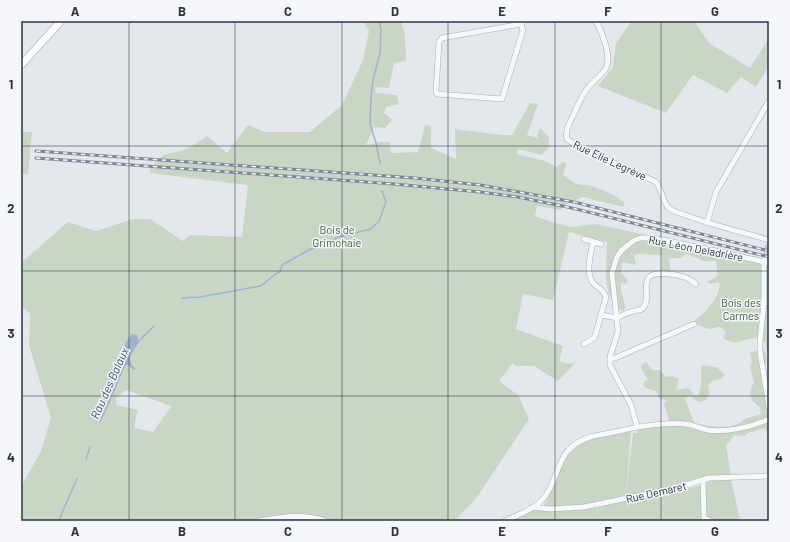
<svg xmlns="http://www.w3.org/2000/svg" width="790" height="542" font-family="Barlow,sans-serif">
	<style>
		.green { fill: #c9d6c5; fill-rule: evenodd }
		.water { fill: #9fb4cc }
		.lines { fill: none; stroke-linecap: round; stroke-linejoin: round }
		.stream { stroke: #9fb4cc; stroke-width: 1.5 }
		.street-tunnel { stroke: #bfc3cb; stroke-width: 5; stroke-dasharray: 5 2.5; stroke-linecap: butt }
		.street-casing { stroke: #a9aeb7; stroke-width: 6 }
		.secondary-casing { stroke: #a9aeb7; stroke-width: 8 }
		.street { stroke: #f7f8fa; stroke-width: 5 }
		.secondary { stroke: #fff; stroke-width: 7 }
		.rail-casing { stroke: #7d8696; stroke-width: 3 }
		.rail { stroke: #f4f6f9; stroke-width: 1.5; stroke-dasharray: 4.5; stroke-linecap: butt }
		.grid { fill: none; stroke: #2b3445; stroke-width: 1; stroke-opacity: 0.55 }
		.labels { text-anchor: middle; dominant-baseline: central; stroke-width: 3; stroke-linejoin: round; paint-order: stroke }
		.street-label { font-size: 11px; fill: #2b3445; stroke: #f4f6f9 }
		.park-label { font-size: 11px; fill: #3f6138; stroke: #f4f6f9 }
		.water-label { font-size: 12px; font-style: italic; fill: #34527a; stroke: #f4f6f9 }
		.neatline { fill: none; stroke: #2b3445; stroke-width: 1.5 }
		.grid-label { font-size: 13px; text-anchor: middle; font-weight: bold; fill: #2b3445 }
	</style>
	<rect width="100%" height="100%" fill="#e4e7ec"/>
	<g class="green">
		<path d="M363,21h38l4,14 1,26 -12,2 -5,25 -14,-1 1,6 21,2 2,9 -13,3 -2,6 8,7 -7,8 -11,-1 -8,18 15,-3h9l1,11 27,-1 7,-27 6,1v22l25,11 -1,-30 47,6h10l18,-32 8,1 -11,31 10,3 1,-7 3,-3 8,10v10l-8,7 -23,-6 -1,5 28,7 12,6 5,-5 5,1 -4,12 13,9 16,2 22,9 11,8 -2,4 -40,-10 -21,9 -1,4 -24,-4 -2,10 20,7 15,4 26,-3 173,38v89l-2,2 -1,-8 -6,-10c-7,6 -8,2 -15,5 -9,4 -13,3 -22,-2l3,-6c-8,-8 -8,-4 -17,-3l-15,-5v-3c10,-6 29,-27 25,-39l-9,2 -3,-2 11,-6 -2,-15h-12l-17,-7 -7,4h-11l2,14 -9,-2v-15l-23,-1 -5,1 2,10 -14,-3 -1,11 7,7 -2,4 -5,-1v8l5,17 -4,3c-22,-17 -15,-44 -15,-69l-38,-10 -16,68 -30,-6 -7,35 47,17 -4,15 11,3 6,-2 -18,19 -24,-15h-19l-2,-3 -2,2 -12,16 19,14 11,24 -52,78 -9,10 -14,14h-433v-34l20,-36 10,-33 -22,-73 1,-31 -9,-8v-43l47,-41 28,9 37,-12h17l33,22 7,-6 52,2 6,-52 -98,-12v-5l13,-13 24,-6 20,-13 20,17 21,-28 17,7h45l32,-27 21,-45 6,-29zM126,390l45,16 -18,26 -19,-4 4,-18 -21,-5 -1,-7z"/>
		<polygon points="632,21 694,21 709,43 750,68 769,38 769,66 756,87 741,77 727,93 693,75 666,113 598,86 613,67 616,43"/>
		<polygon points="21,132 32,132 28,174 21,174"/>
		<path d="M763,348c4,7 5,14 1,21l5,38v55l-1,-1c-2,-10 2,-23 -3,-33l-17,5 -4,3 -10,-1 -6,9 -2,1 5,32h-26l-21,6v2l-44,8 36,-3 4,1 22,-6v36h-191l22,-11 15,1 49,-3v5l1,-5 8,-3 2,-2 -62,4 -2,-3c10,-13 13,-30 21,-44 12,-23 44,-25 66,-30l-5,64 7,-61h4v-3l5,-2 28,-5 -6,-19 3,-3 -3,-2h-5l-3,-8c-6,-2 -9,-1 -13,-6l2,-4 3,-1 -7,-12 1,-4 4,-2c3,2 3,6 7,8h7l6,7c5,-1 10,-2 13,3l-3,10 13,-2 5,7 4,1c5,-9 2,-20 4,-31l15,2 8,8 -4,4 -9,2 -4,5 2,7 -4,7 -7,2 -9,-6 -6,2 11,26c12,2 41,7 49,-5l17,-5 -1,-6c-1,-2 -4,-3 -5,-5 -6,-5 -6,-14 -1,-20l-4,-16 2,-6 -2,-8 5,-2 5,1z"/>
		<path d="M731,479l9,42c-11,0 -25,3 -34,-5l-1,-34z"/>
	</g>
	<path class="water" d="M132,334l5,1c6,11 -10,17 -6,28 1,3 3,4 5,6l-2,1 -6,-5 -5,1 -3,-5 3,-4c-3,-6 4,-18 9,-23z"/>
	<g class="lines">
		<g class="stream">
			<polyline points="379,21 381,29 380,53 373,80 371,97 370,124 376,143 380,163"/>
			<path d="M182,298l18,-1 60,-11c6,-3 16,-14 20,-14l2,-7 25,-14 32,-14 32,-8 8,-8 7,-19 -4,-11"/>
			<polyline points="137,343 154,326"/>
			<polyline points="100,421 110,400 124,366"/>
			<polyline points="86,459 90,447"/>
			<polyline points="59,521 64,508 77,479"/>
		</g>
		<polyline class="street-tunnel" points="765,258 768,243"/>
		<g class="street-casing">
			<g id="street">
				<path d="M596,21c6,11 16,35 10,47 -5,8 -13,13 -19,21 -6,8 -10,18 -14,27 -4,8 -8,14 -6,23l10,7 79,36c6,8 6,18 12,25 5,5 14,7 20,9 27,10 54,16 81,24"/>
				<polyline points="521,24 523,30 502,99 437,94 436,91 439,42 442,38 521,24 523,21"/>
				<polyline points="707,223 716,192 769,101"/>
				<polyline points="584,239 601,244"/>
				<polyline points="765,258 764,262 764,303 760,341 760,352 769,407"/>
				<path d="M601,315l16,3 10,-5 15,-4c14,-13 -12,-39 28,-35 9,1 19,3 26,10"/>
				<path d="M584,344l10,-6 2,-5 10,-36c-3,-9 -8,-8 -13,-14 -8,-11 -2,-29 0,-41"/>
				<polyline points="610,359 615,358 694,324"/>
				<polyline points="637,426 631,405 610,365 610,357 618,331 612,273 617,257 621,251 633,241 640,238 653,238 711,250 769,263"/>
				<polyline points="703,480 704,518 711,521"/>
				<polyline points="534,507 550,509 584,507 676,488 709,478 769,476"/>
				<path d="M259,521c21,-4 46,-8 67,0"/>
				<path d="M505,521c12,-6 28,-11 37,-21 20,-22 11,-51 48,-63 7,-2 16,-3 24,-5 23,-5 48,-10 72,-8 7,1 14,4 21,6 18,3 45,-3 62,-11"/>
			</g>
		</g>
		<g class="secondary-casing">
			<polyline id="secondary" points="21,65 61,21"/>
		</g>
		<use href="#street" class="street"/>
		<use href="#secondary" class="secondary"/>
		<g class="rail-casing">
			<g id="rail">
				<polyline points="36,151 415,178 480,185 574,202 769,251"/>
				<polyline points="36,158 394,184 480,192 518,197 572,208 769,257"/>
			</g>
		</g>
		<use href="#rail" class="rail"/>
	</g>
	<path class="grid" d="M129,21v500M235,21v500M342,21v500M448,21v500M555,21v500M661,21v500M21,146h748M21,271h748M21,396h748"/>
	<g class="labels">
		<g class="street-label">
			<text transform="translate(610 160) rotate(25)">Rue Elie Legrève</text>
			<text transform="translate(696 248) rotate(11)">Rue Léon Deladrière</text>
			<text transform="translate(656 492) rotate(-13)">Rue Demaret</text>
		</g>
		<g class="park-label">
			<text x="337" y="229">Bois de<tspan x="337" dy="13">Grimohaie</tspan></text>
			<text x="741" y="302">Bois des<tspan x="741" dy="13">Carmes</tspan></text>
		</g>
		<g class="water-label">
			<text transform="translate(109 383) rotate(-66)">Rau des Balaux</text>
		</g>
	</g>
	<rect width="790" height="542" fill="none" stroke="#f4f6f9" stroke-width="44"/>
	<rect x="22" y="22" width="746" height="498" class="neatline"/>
	<g class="grid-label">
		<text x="75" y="16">A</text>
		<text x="182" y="16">B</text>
		<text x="288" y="16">C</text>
		<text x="395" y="16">D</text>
		<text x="502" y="16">E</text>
		<text x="608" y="16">F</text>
		<text x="715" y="16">G</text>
		<text x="11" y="89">1</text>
		<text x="779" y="89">1</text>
		<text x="11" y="213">2</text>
		<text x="779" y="213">2</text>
		<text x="11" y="338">3</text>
		<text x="779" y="338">3</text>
		<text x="11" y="462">4</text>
		<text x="779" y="462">4</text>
		<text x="75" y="536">A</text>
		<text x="182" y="536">B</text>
		<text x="288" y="536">C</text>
		<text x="395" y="536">D</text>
		<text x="502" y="536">E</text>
		<text x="608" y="536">F</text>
		<text x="715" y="536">G</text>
	</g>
</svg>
